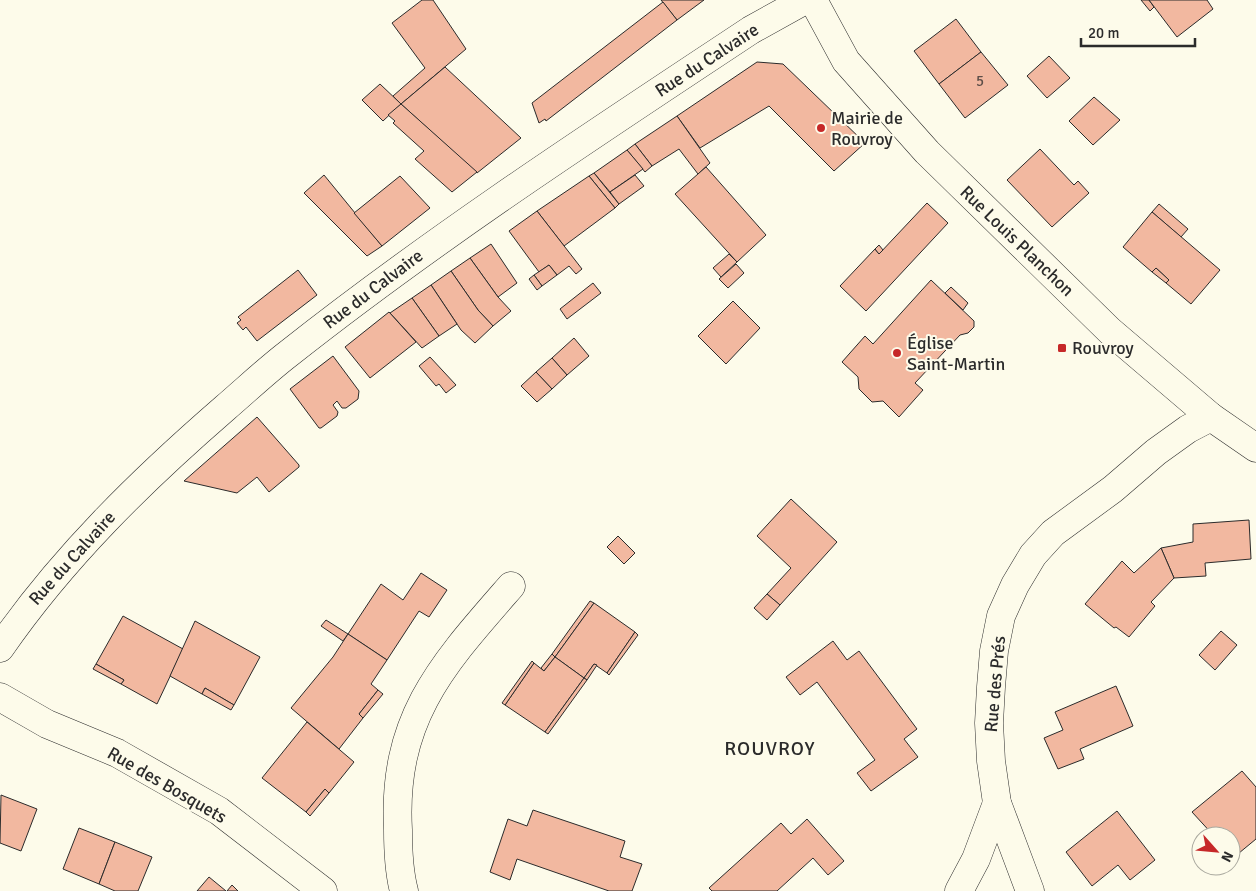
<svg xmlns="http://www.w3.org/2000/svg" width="1256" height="891" font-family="Signika,sans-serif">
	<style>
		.building { fill: #f2b8a0; stroke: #2b2b2b }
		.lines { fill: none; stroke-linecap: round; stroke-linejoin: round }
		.street-casing { stroke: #2b2b2b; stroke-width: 29 }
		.street { stroke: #fdfbea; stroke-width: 28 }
		.poi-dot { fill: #c62828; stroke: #fdfbea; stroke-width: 2 }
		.labels { text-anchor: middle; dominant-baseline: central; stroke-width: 4; stroke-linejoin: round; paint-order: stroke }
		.number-label { font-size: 15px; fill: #5d4e48 }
		.street-label { font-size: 18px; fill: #2b2b2b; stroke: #fdfbea }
		.poi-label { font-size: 18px; fill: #2b2b2b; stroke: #fdfbea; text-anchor: start }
		.quarter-label { font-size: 20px; letter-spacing: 1px; fill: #2b2b2b; stroke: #fdfbea }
	</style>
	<rect width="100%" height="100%" fill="#fdfbea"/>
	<g class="building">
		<polygon points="422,0 433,0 466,49 401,104 393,96 425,68 392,23"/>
		<polygon points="661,0 704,0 677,20"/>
		<polygon points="1141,0 1149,0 1154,7 1150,11"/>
		<polygon points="1149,0 1207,0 1213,9 1177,37"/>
		<polygon points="663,2 677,20 546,121 545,119 539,123 532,103"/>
		<polygon points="956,19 981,52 939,84 914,51"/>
		<polygon points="981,52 1008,85 965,118 939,84"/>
		<polygon points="1049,56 1070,78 1047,98 1027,76"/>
		<polygon points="757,62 783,64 865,143 834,171 769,106 700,148 677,116"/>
		<polygon points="445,67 521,138 477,173 401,104"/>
		<polygon points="380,84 401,104 383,121 362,100"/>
		<polygon points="1094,97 1120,120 1093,145 1069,121"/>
		<polygon points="401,104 477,172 452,192 415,159 424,151 393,123 395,121 388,115"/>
		<polygon points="677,116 710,163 698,174 679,149 652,166 635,144"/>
		<polygon points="635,144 652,166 645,172 627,150"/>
		<polygon points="1040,149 1074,185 1078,181 1089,193 1052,227 1007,180"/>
		<polygon points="627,150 643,169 610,192 594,173"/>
		<polygon points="706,167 766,235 737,262 675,194"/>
		<polygon points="594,173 619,204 615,208 589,176"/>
		<polygon points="324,175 382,246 367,256 304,193"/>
		<polygon points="635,175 644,186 619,204 610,192"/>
		<polygon points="400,176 430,208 382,246 354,213"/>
		<polygon points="589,176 615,208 564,246 537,211"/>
		<polygon points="927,203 948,223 866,311 840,286 875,249 879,254"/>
		<polygon points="1159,204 1188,229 1181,237 1152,212"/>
		<polygon points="537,211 582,269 576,274 569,266 557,275 549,265 539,272 509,231"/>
		<polygon points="1152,212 1220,270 1191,304 1166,283 1169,280 1156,268 1152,272 1123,247"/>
		<polygon points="491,244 517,283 498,297 470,258"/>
		<polygon points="879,245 883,250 879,254 875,249"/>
		<polygon points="729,254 737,262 721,277 713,268"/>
		<polygon points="470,258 498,297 511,311 493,326 478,310 451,271"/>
		<polygon points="736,264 744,273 728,288 719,279"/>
		<polygon points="549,265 557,275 542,286 534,275"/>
		<polygon points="1156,268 1169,280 1166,283 1152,272"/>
		<polygon points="298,270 317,295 257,341 246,327 243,330 237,323 241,320 238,317"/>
		<polygon points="451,271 478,310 493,326 475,343 461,330 431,285"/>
		<polygon points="534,275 542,286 537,290 529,279"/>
		<polygon points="931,280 974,321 974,327 968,333 960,335 915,383 923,390 899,417 883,401 872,402 859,389 858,377 842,362 865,336 873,344"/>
		<polygon points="593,283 601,293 567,319 560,309"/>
		<polygon points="431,285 457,324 439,336 412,298"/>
		<polygon points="951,287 968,303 963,310 945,293"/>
		<polygon points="412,298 439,336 422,348 390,313"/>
		<polygon points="733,301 760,328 726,364 698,336"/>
		<polygon points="389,312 416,342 370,378 345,347"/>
		<polygon points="574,338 589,356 567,375 552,358"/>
		<polygon points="333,356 359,391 358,399 346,408 342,408 337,401 333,405 338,412 337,416 321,428 319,428 290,389"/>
		<polygon points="430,357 456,385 446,393 439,384 436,386 419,366"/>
		<polygon points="552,358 567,375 552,389 536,372"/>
		<polygon points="536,372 552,389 537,402 521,386"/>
		<polygon points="257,417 299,465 299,467 269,492 257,477 237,493 184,481"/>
		<polygon points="791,499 837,542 780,605 767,594 791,568 757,536"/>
		<polygon points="1249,520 1251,559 1205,563 1206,576 1174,578 1161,548 1193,542 1193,524"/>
		<polygon points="618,536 635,553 624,564 607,547"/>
		<polygon points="1161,548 1174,578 1151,602 1155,606 1129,637 1116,627 1114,628 1085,604 1122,561 1134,573"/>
		<polygon points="421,573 447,590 429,617 419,611 387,660 348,634 381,584 403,600"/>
		<polygon points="767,594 780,605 767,620 754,608"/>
		<polygon points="590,601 594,603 555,657 552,654"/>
		<polygon points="594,603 635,632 607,673 594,664 584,678 555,657"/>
		<polygon points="123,616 183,649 157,704 121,684 124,680 96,664"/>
		<polygon points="326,620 348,634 343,641 321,626"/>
		<polygon points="195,621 260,657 234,705 205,688 202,694 170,676"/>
		<polygon points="1221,631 1237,645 1215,670 1199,655"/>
		<polygon points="635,632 638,635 609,675 607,673"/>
		<polygon points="348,634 387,660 371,684 378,690 359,714 363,718 339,749 291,708 333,657"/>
		<polygon points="833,641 847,660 859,651 917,729 904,739 918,757 871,791 857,773 875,760 817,682 800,695 786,677"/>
		<polygon points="552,654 555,657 544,671 541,668"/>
		<polygon points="555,657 584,678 545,732 505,705 534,663 544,671"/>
		<polygon points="532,661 534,663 505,705 502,703"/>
		<polygon points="96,664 124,680 121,684 93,669"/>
		<polygon points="594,664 597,665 587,680 584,678"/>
		<polygon points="584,678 587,680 548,734 545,732"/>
		<polygon points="1116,686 1133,726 1080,749 1084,759 1058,769 1044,738 1063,730 1055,712"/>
		<polygon points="205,688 234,705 231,710 202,694"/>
		<polygon points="378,690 383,694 363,718 359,714"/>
		<polygon points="307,722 354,762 329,793 325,789 306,812 262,778"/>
		<polygon points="1242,771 1256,787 1256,839 1233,858 1231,856 1231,836 1214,836 1192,812"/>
		<polygon points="325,789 329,793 310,816 306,812"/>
		<polygon points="1,795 37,809 21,851 0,843"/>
		<polygon points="533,810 625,841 620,857 642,864 632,891 609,891 517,859 510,880 490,872 508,819 527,826"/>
		<polygon points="1117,811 1155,860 1130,880 1118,865 1092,886 1066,852"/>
		<polygon points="807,819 844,861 828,875 813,858 777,891 712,891 709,888 781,823 791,834"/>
		<polygon points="79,828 115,842 99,884 63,869"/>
		<polygon points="115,842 152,857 138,891 115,891 99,884"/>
		<polygon points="209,877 226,891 197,891"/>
		<polygon points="232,885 238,891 227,891"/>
	</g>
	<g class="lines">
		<g class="street-casing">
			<g id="street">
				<polyline points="813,0 846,61 927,152 1110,331 1211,417 1256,448"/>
				<path d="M0,648c63,-91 142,-168 225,-240 21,-18 41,-37 63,-54 148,-117 306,-220 463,-324l54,-30"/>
				<polyline points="0,697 47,724 117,753 219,811 323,891"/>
				<path d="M404,891c-5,-19 -6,-41 -6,-61 -6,-112 44,-165 113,-244"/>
				<polyline points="959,891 976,859 997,803"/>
				<polyline points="1030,891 997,803 991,761 989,723 991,687 994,651 1001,616 1015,585 1033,555 1053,533 1113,489 1156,452 1188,429 1211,417"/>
			</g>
		</g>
		<use href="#street" class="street"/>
	</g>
	<g class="poi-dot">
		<circle cx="821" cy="128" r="5"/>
		<rect x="1057" y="343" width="10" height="10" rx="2.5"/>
		<circle cx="897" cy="353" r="5"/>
	</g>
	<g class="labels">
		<g class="number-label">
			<text x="980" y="81">5</text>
		</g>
		<g class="street-label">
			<text transform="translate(707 60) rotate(-33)">Rue du Calvaire</text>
			<text transform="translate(1017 241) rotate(44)">Rue Louis Planchon</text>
			<text transform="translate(373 289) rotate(-37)">Rue du Calvaire</text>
			<text transform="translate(72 558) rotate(-48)">Rue du Calvaire</text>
			<text transform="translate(995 684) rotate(-85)">Rue des Prés</text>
			<text transform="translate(167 785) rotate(30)">Rue des Bosquets</text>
		</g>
		<g class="poi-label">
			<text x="831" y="118">Mairie de<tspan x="831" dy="21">Rouvroy</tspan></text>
			<text x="907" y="343">Église<tspan x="907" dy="21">Saint-Martin</tspan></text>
			<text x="1072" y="348">Rouvroy</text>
		</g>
		<g class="quarter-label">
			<text x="770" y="748">ROUVROY</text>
		</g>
	</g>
	<g transform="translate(1216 851) rotate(117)"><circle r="24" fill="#fdfbea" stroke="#a9a89e"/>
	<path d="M0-4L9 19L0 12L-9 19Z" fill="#c62828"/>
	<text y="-8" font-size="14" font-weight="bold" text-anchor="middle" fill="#2b2b2b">N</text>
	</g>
	<path d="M1081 38v8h114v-8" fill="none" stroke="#2b2b2b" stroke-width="2.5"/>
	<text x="1088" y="38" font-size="15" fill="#2b2b2b" stroke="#fdfbea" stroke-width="4" paint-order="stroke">20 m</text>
</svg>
